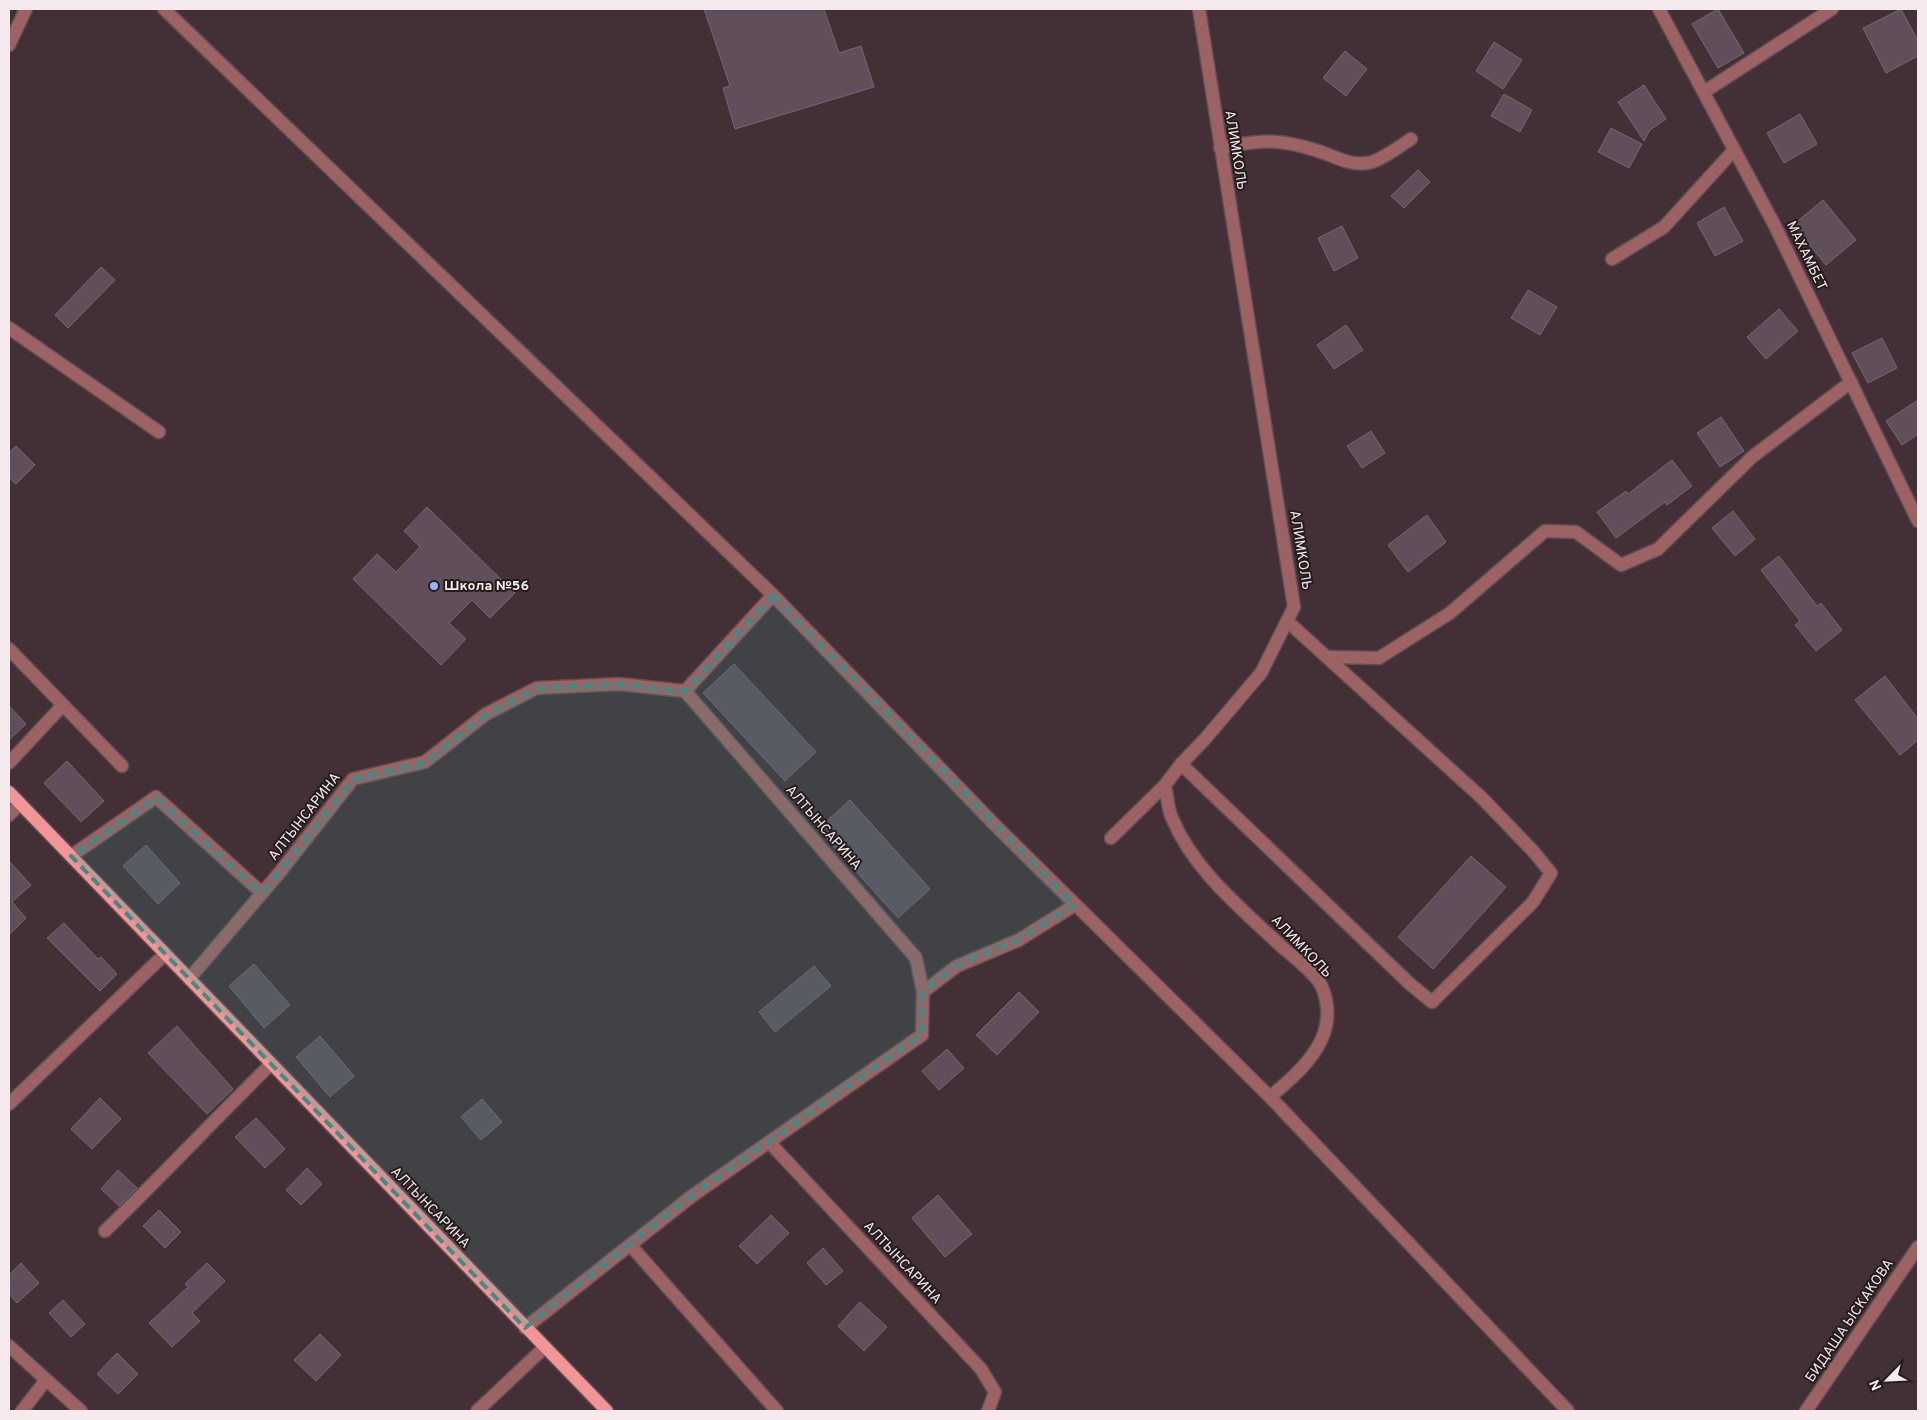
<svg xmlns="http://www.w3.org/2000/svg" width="1927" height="1420" font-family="Overpass,sans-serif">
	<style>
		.building { fill: #604f5a; stroke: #786571 }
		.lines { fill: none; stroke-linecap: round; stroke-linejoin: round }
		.minor-casing { stroke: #604e53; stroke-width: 15 }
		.major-casing { stroke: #604e53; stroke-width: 15 }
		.minor { stroke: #9d6364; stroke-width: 12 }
		.major { stroke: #f39597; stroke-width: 12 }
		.marked { fill: #3d8d88; fill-opacity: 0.2; stroke: #3d8d88; stroke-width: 4; stroke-dasharray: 10 6; stroke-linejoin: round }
		.poi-dot { fill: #8fb8fd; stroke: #241b1d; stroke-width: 2 }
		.labels { text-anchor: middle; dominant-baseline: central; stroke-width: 4; stroke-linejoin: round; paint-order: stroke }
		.street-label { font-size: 14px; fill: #f7eaee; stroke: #241b1d }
		.poi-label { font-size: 14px; font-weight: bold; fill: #f7eaee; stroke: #241b1d; text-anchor: start }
	</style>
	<rect width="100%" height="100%" fill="#433036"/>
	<g class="building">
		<polygon points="704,9 824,9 839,53 861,46 874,87 735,129 723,88 730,86"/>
		<polygon points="1718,9 1744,53 1718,68 1692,24"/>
		<polygon points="1901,9 1918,41 1918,56 1886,73 1863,28"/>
		<polygon points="1494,42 1522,60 1503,89 1476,71"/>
		<polygon points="1345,51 1367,69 1346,96 1323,78"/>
		<polygon points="1644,85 1666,119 1650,130 1644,141 1618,102"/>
		<polygon points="1504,94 1532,110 1520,132 1491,116"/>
		<polygon points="1800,114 1817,144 1784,163 1767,133"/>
		<polygon points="1611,128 1642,144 1629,168 1598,152"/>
		<polygon points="1418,170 1430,182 1404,208 1391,196"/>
		<polygon points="1823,200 1856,240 1826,265 1793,225"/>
		<polygon points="1724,207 1743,241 1715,256 1697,223"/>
		<polygon points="1342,226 1358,258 1334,271 1318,238"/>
		<polygon points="101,267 115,280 68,328 55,315"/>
		<polygon points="1528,290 1557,307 1540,335 1511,318"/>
		<polygon points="1779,309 1798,331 1766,359 1747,337"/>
		<polygon points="1346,325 1363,350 1334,369 1317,345"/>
		<polygon points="1882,338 1897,368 1868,383 1852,353"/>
		<polygon points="1918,400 1918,434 1902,445 1886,421"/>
		<polygon points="1721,417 1744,451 1720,467 1697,433"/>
		<polygon points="1371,431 1385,453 1362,468 1347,446"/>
		<polygon points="16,446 35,465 16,484 9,478 9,453"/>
		<polygon points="1672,460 1692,486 1667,505 1665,502 1616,538 1597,512 1626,491 1628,494"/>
		<polygon points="427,507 515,593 490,618 472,600 449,623 466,639 441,665 353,579 377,554 396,572 420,547 404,531"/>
		<polygon points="1733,511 1755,539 1735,556 1712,528"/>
		<polygon points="1427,515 1446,542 1408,572 1388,545"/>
		<polygon points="1779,556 1817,606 1821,603 1842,630 1816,651 1795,625 1800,621 1761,570"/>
		<polygon points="734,664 816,752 785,781 703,693"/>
		<polygon points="1885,676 1918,719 1918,740 1900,755 1855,700"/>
		<polygon points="9,706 26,724 9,740"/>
		<polygon points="67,761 104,801 81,822 44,783"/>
		<polygon points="850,800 930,889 898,918 818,829"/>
		<polygon points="146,845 180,883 158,904 123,866"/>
		<polygon points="1471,856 1506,887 1433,969 1398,937"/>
		<polygon points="9,861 31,885 12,902 26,918 9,935"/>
		<polygon points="64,923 98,959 101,957 117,974 100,991 47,938"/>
		<polygon points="254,964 290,1005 264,1028 229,986"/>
		<polygon points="814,966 831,986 775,1032 759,1012"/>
		<polygon points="1019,992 1039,1012 997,1055 976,1035"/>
		<polygon points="177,1026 233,1089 207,1114 148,1053"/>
		<polygon points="320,1036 354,1076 330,1097 296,1057"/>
		<polygon points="947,1049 964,1068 939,1090 922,1071"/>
		<polygon points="100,1098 121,1119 92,1149 71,1129"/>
		<polygon points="482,1099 502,1122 481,1140 461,1117"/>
		<polygon points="256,1118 285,1149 265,1168 235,1137"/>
		<polygon points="307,1168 322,1184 301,1205 286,1190"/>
		<polygon points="118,1170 137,1188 119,1206 101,1189"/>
		<polygon points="938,1195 972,1234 945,1257 912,1218"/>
		<polygon points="159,1210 181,1232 165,1248 143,1226"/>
		<polygon points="771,1215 789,1233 757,1264 739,1246"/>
		<polygon points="823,1248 843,1271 826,1285 807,1263"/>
		<polygon points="21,1263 39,1283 17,1303 9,1294 9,1275"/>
		<polygon points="207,1263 225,1281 192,1313 200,1321 172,1347 149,1323 188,1287 185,1284"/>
		<polygon points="63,1300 85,1324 71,1337 49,1313"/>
		<polygon points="860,1302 887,1327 864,1351 838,1326"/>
		<polygon points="320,1334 341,1355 316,1381 294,1360"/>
		<polygon points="117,1353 138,1374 118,1394 97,1374"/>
	</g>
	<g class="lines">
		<g class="minor-casing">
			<g id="minor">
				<polyline points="164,9 773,595 994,824 1270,1097 1568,1411"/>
				<path d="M1199,9l95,598 -33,66 -56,66 -24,25 -16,21c2,11 3,24 7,33 22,53 70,91 110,129 11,9 35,28 40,40 20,49 -19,82 -52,110"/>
				<polyline points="1659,9 1774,224 1918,521"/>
				<polyline points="9,45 26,9"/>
				<polyline points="1704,92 1832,9"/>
				<path d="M1220,148c39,-8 57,-10 95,2 18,5 33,16 52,13 12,-1 33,-17 44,-24"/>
				<polyline points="1612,259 1664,227 1734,150"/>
				<polyline points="9,328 159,432"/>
				<polyline points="9,649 122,766"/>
				<polyline points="1327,657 1379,658 1450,613 1545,531 1576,532 1621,565 1658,549 1752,457 1851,382"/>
				<polyline points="685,691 773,595"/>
				<polyline points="9,763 63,705"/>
				<polyline points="1181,764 1410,984 1432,1002 1533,902 1551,873 1533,851 1482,798 1287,621"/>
				<polyline points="9,815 20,804"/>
				<polyline points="1111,838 1165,785"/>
				<polyline points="71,856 156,797 262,893"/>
				<polyline points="189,979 280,872 353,779 425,762 486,714 537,688 619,684 685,691 916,958 923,992"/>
				<polyline points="9,1104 165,954"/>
				<polyline points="769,1142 981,1369 995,1392 988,1411"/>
				<path d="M105,1231c56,-54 110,-112 166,-167"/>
				<polyline points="631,1246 777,1411"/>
				<polyline points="525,1328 692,1196 922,1035 923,992 957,966 1019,940 1075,905"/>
				<polyline points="9,1346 81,1411"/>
				<polyline points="22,1411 46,1380"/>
				<polyline points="477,1411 544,1348"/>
				<polyline points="1806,1411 1918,1247"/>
			</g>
		</g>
		<g class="major-casing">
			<polyline id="major" points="9,792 607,1411"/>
		</g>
		<use href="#minor" class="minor"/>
		<use href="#major" class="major"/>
	</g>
	<path class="marked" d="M773,595l302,310 -56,35 -62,26 -34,26 -1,43 -230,161 -167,132 -454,-472 85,-59 106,96 91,-114 72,-17 61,-48 51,-26 82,-4 66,7z"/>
	<circle class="poi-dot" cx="434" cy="586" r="5"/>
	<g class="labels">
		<g class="street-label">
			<text transform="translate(1235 150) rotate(81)">АЛИМКОЛЬ</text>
			<text transform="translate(1806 256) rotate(64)">МАХАМБЕТ</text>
			<text transform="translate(1300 550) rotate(81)">АЛИМКОЛЬ</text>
			<text transform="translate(305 817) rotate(-52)">АЛТЫНСАРИНА</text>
			<text transform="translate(823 828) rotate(49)">АЛТЫНСАРИНА</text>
			<text transform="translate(1301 947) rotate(46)">АЛИМКОЛЬ</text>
			<text transform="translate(430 1208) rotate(46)">АЛТЫНСАРИНА</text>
			<text transform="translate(902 1263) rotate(47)">АЛТЫНСАРИНА</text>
			<text transform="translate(1850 1321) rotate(-56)">БИДАША ЫСКАКОВА</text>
		</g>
		<g class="poi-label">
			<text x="444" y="586">Школа №56</text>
		</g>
	</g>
	<rect width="1927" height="1420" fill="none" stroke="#f7eaee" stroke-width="20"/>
	<g transform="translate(1887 1380) rotate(246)" stroke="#241b1d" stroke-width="4" paint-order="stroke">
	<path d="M0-4L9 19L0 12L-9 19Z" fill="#f7eaee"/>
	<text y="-8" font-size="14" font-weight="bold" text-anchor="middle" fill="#f7eaee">N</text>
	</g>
</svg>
